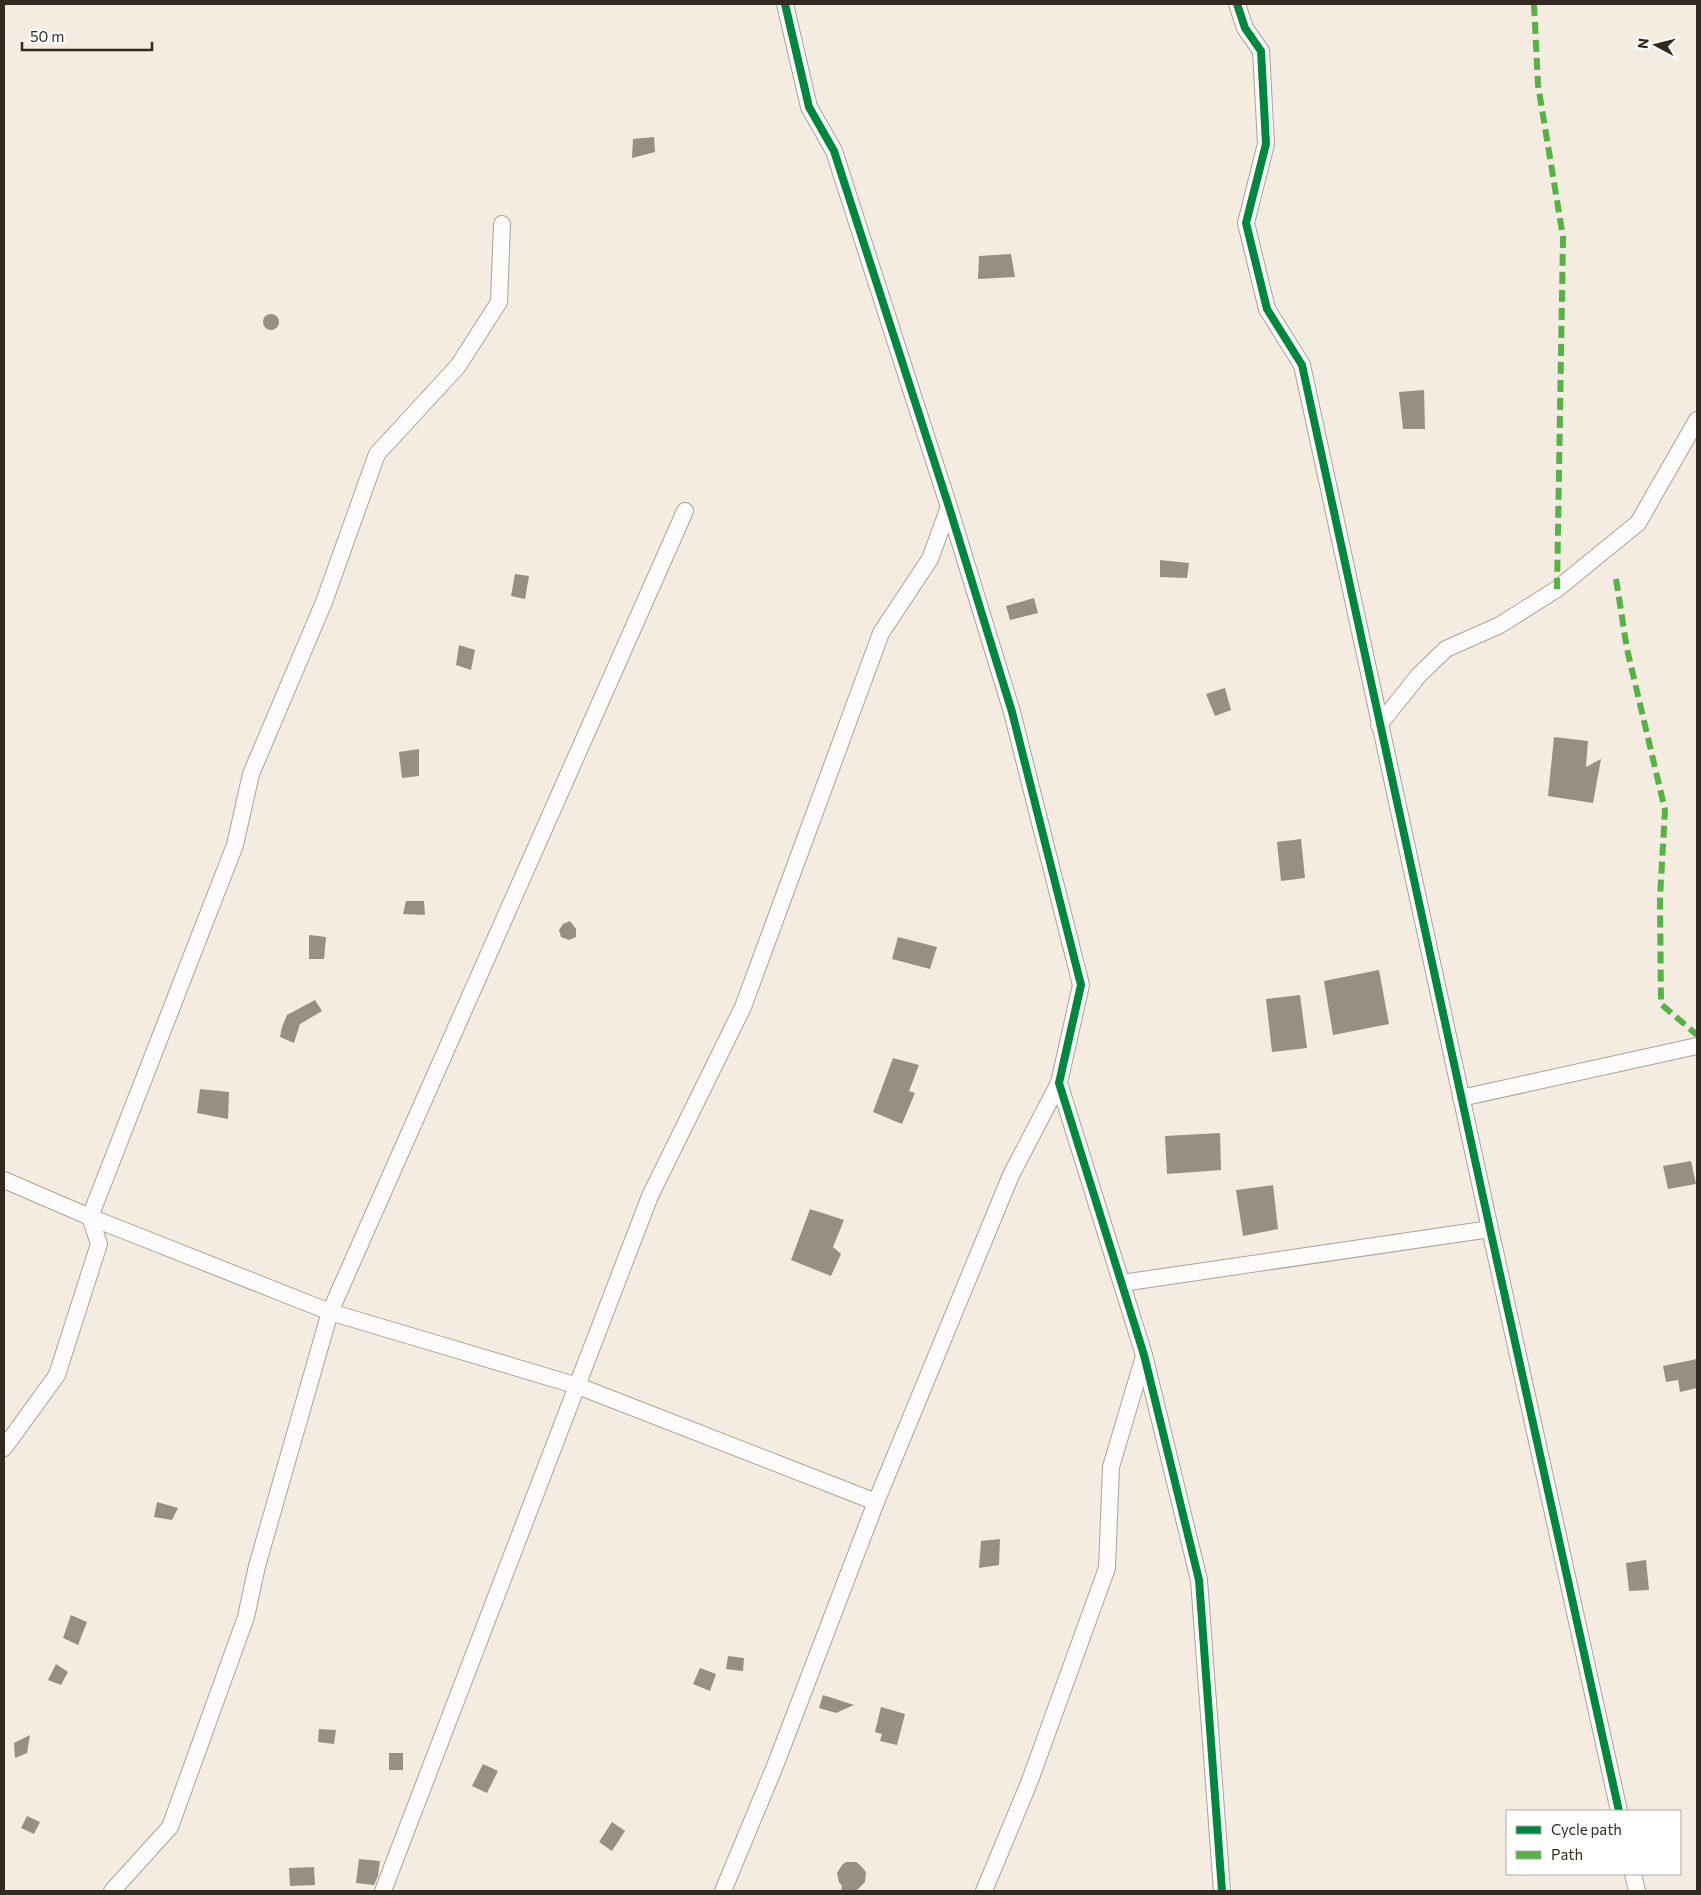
<svg xmlns="http://www.w3.org/2000/svg" width="1701" height="1895" font-family="Commissioner,sans-serif">
	<style>
		.building { fill: #988f84 }
		.lines { fill: none; stroke-linecap: round; stroke-linejoin: round }
		.street-casing { stroke: #a9a299; stroke-width: 18 }
		.street { stroke: #fefcfa; stroke-width: 16 }
		.quiet { stroke: #56b245; stroke-width: 6; stroke-dasharray: 12 6; stroke-linecap: butt }
		.cycleway-casing { stroke: #fff; stroke-width: 11 }
		.cycleway { stroke: #00873e; stroke-width: 8 }
	</style>
	<rect width="100%" height="100%" fill="#f5ece1"/>
	<g class="building">
		<polygon points="654,137 655,152 632,158 633,139"/>
		<polygon points="1011,254 1015,277 978,279 979,256"/>
		<circle cx="271" cy="322" r="8"/>
		<polygon points="1424,390 1425,429 1403,429 1399,392"/>
		<polygon points="1160,560 1189,563 1187,578 1160,577"/>
		<polygon points="515,574 529,576 525,599 511,596"/>
		<polygon points="1034,598 1038,613 1010,620 1006,606"/>
		<polygon points="459,645 475,650 471,670 456,665"/>
		<polygon points="1225,688 1231,710 1215,716 1206,694"/>
		<polygon points="1554,737 1588,741 1586,767 1601,759 1593,803 1548,796"/>
		<polygon points="419,749 419,776 402,778 399,752"/>
		<polygon points="1301,839 1305,878 1281,881 1277,842"/>
		<polygon points="406,901 424,901 425,915 403,914"/>
		<polygon points="570,921 576,929 576,937 569,940 561,937 559,930 563,924"/>
		<polygon points="309,935 326,937 324,959 309,959"/>
		<polygon points="898,937 937,947 930,969 892,959"/>
		<polygon points="1379,970 1389,1024 1333,1035 1324,981"/>
		<polygon points="1300,995 1307,1048 1272,1052 1266,999"/>
		<polygon points="315,1000 322,1011 300,1024 294,1043 280,1037 282,1027 287,1015"/>
		<polygon points="893,1058 919,1065 909,1091 915,1093 902,1124 873,1112"/>
		<polygon points="200,1089 229,1092 228,1119 197,1113"/>
		<polygon points="1220,1133 1221,1170 1167,1174 1165,1136"/>
		<polygon points="1691,1161 1696,1184 1668,1189 1663,1166"/>
		<polygon points="1273,1185 1278,1229 1243,1236 1236,1190"/>
		<polygon points="810,1209 844,1220 833,1247 841,1254 831,1276 791,1260"/>
		<polygon points="1697,1359 1697,1388 1680,1392 1678,1380 1666,1382 1663,1366"/>
		<polygon points="157,1502 178,1508 172,1520 154,1517"/>
		<polygon points="1000,1539 999,1565 979,1568 981,1541"/>
		<polygon points="1646,1560 1649,1590 1629,1591 1626,1563"/>
		<polygon points="71,1615 87,1622 78,1645 63,1638"/>
		<polygon points="728,1656 744,1658 743,1671 726,1669"/>
		<polygon points="56,1664 68,1672 61,1685 48,1680"/>
		<polygon points="700,1668 716,1674 710,1691 693,1684"/>
		<polygon points="823,1695 854,1705 836,1713 819,1708"/>
		<polygon points="881,1707 905,1714 897,1745 880,1741 882,1734 875,1732"/>
		<polygon points="319,1729 336,1730 334,1744 318,1742"/>
		<polygon points="30,1735 27,1753 15,1758 14,1743"/>
		<rect x="389" y="1753" width="14" height="17"/>
		<polygon points="483,1764 498,1771 487,1793 472,1786"/>
		<polygon points="27,1816 40,1822 34,1834 21,1828"/>
		<polygon points="612,1822 625,1831 612,1851 599,1842"/>
		<polygon points="359,1859 380,1861 378,1876 374,1885 356,1883"/>
		<polygon points="846,1862 856,1862 860,1865 866,1872 865,1882 856,1891 841,1891 842,1886 839,1882 837,1873 842,1865"/>
		<polygon points="314,1867 315,1885 290,1886 289,1868"/>
	</g>
	<g class="lines">
		<g class="street-casing">
			<g id="street">
				<polyline points="785,4 809,107 834,151 949,507 1012,712 1081,985 1059,1083 1144,1355 1199,1580 1222,1891"/>
				<polyline points="1237,4 1245,28 1261,51 1266,144 1246,223 1267,309 1302,365 1490,1229 1619,1811"/>
				<polyline points="1379,725 1419,675 1446,649 1500,625 1557,589 1638,523 1697,420"/>
				<polyline points="1461,1098 1697,1046"/>
				<polyline points="4,1180 90,1217 330,1312 578,1386 876,1502"/>
				<polyline points="1122,1283 1490,1229"/>
				<polyline points="4,1448 57,1375 99,1244 90,1217 235,845 251,774 324,602 377,454 458,366 499,302 502,224"/>
				<polyline points="1633,1874 1637,1891"/>
				<polyline points="112,1891 170,1827 246,1617 257,1566 330,1312 685,511"/>
				<polyline points="383,1891 650,1196 743,1007 881,633 930,559 949,507"/>
				<polyline points="723,1891 775,1766 876,1502 1011,1175 1059,1083"/>
				<polyline points="984,1891 1029,1783 1107,1568 1111,1467 1144,1356"/>
			</g>
		</g>
		<use href="#street" class="street"/>
		<g class="quiet">
			<polyline points="1534,4 1538,85 1563,237 1557,589"/>
			<polyline points="1616,579 1627,649 1665,810 1660,898 1661,1004 1697,1035"/>
		</g>
		<g class="cycleway-casing">
			<g id="cycleway">
				<polyline points="785,4 809,107 834,151 949,507 1012,712 1081,985 1059,1083 1144,1355 1199,1580 1222,1891"/>
				<polyline points="1237,4 1245,28 1261,51 1266,144 1246,223 1267,309 1302,365 1490,1229 1619,1811"/>
			</g>
		</g>
		<use href="#cycleway" class="cycleway"/>
	</g>
	<rect width="1701" height="1895" fill="none" stroke="#322a21" stroke-width="10"/>
	<rect x="1506" y="1810" width="175" height="65" fill="#ffffff" stroke="#adaaa6"/>
	<rect x="1516" y="1826" width="25" height="8" fill="#00873e" stroke="#adaaa6"/>
	<text x="1551" y="1835" font-size="15" fill="#322a21">Cycle path</text>
	<rect x="1516" y="1851" width="25" height="8" fill="#56b245" stroke="#adaaa6"/>
	<text x="1551" y="1860" font-size="15" fill="#322a21">Path</text>
	<g transform="translate(1656 45) rotate(277)" stroke="#ffffff" stroke-width="4" paint-order="stroke">
	<path d="M0-4L9 19L0 12L-9 19Z" fill="#322a21"/>
	<text y="-8" font-size="14" font-weight="bold" text-anchor="middle" fill="#322a21">N</text>
	</g>
	<path d="M22 42v8h130v-8" fill="none" stroke="#322a21" stroke-width="2.5"/>
	<text x="30" y="42" font-size="15" fill="#322a21" stroke="#ffffff" stroke-width="4" paint-order="stroke">50 m</text>
</svg>
